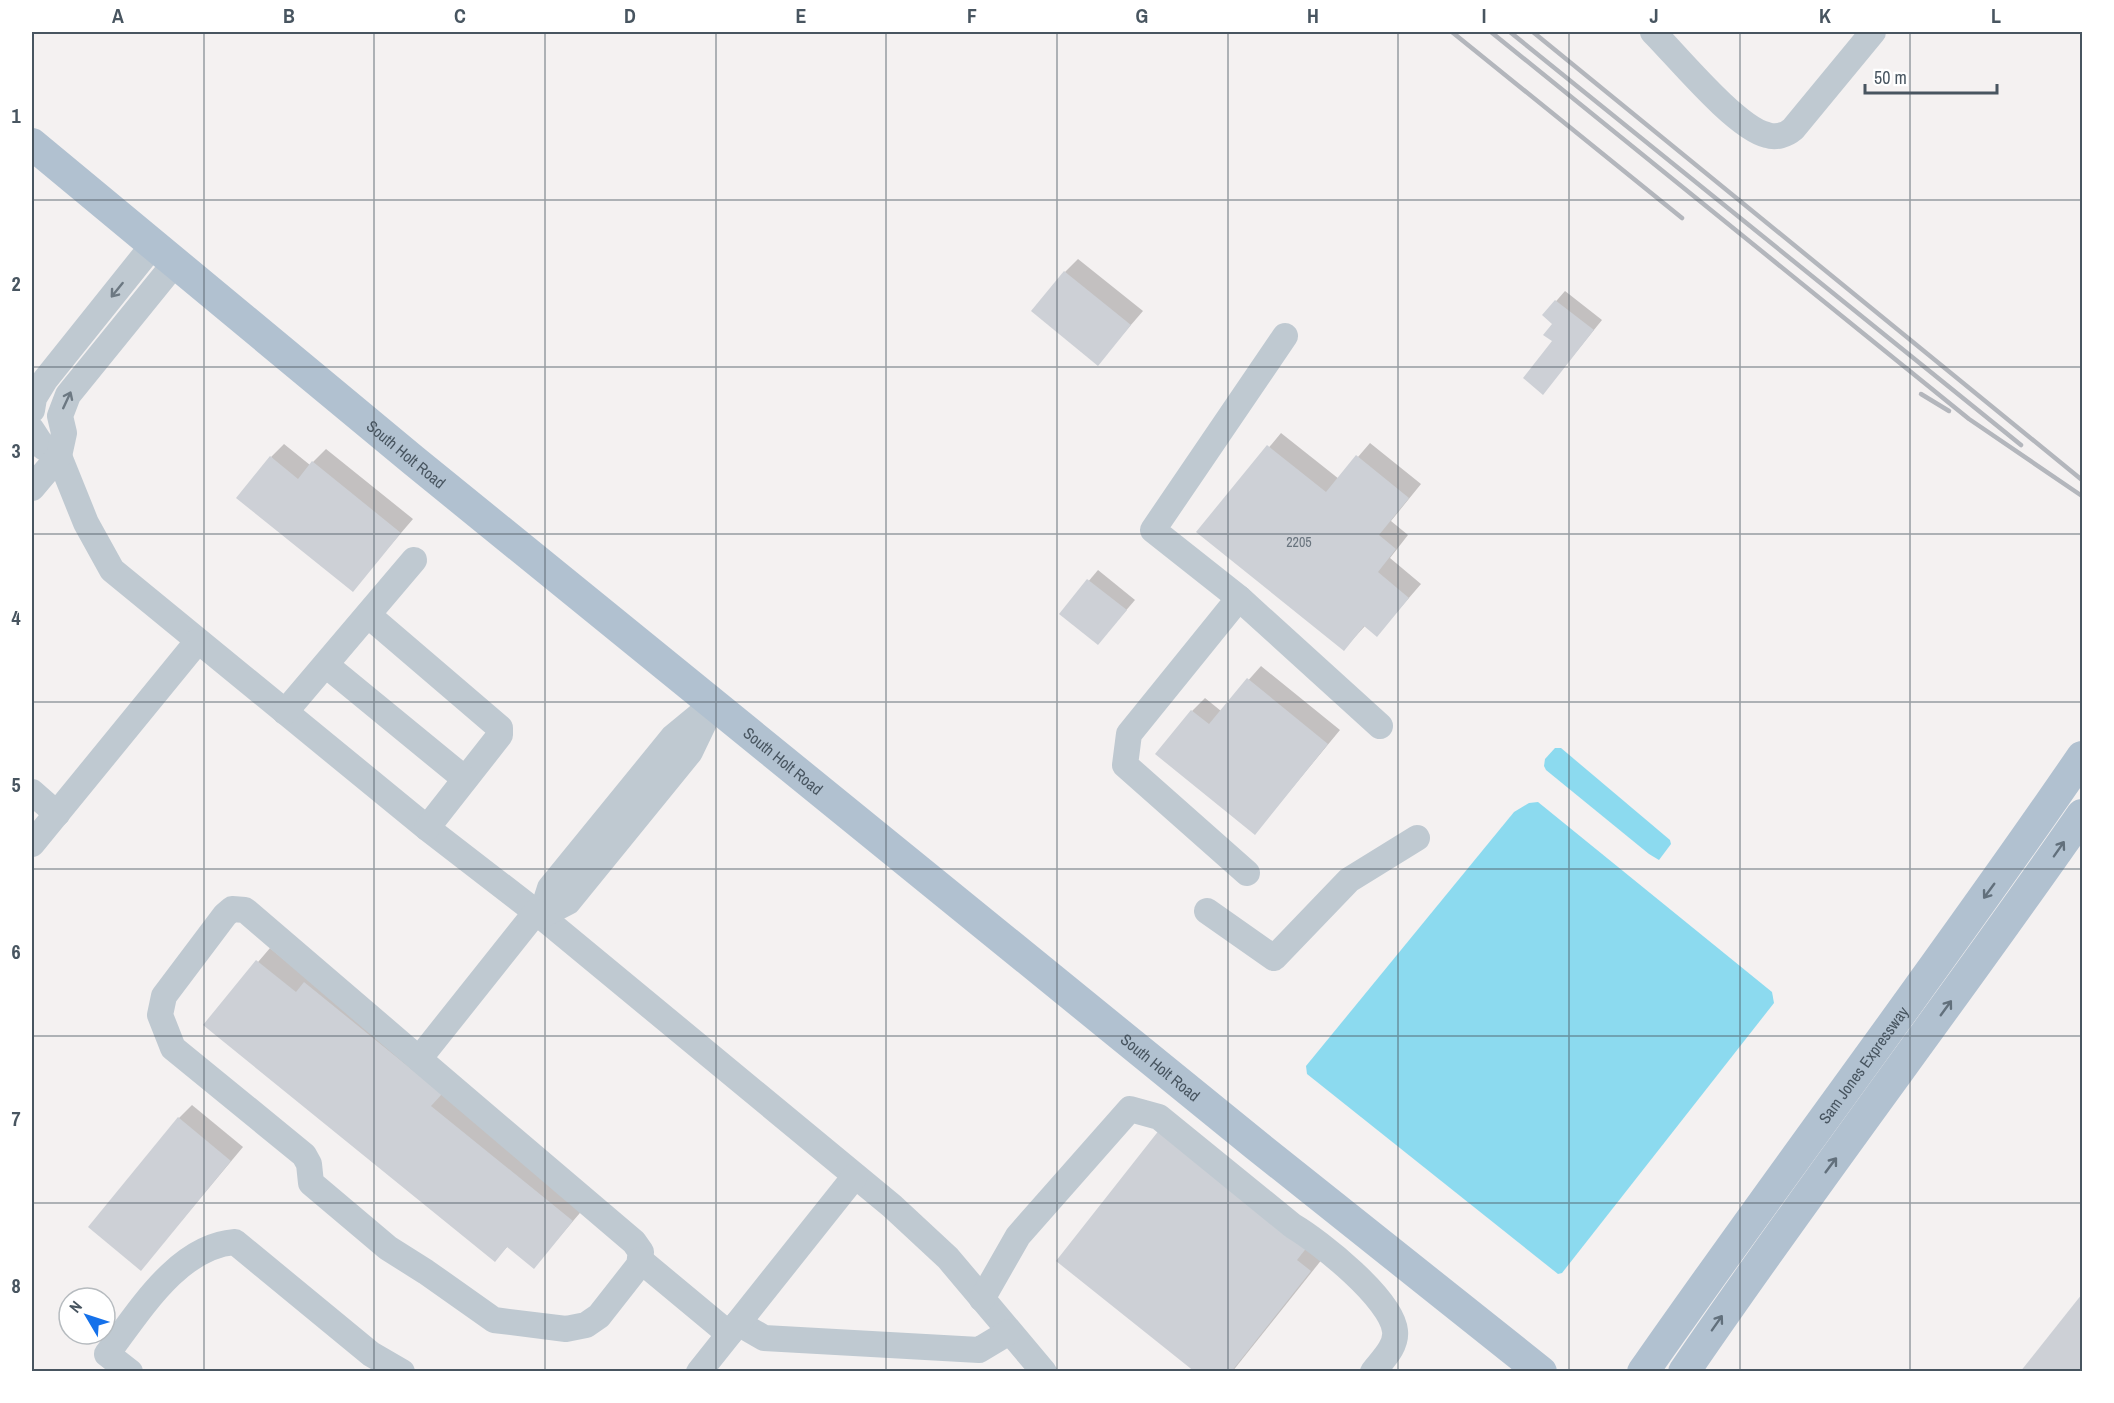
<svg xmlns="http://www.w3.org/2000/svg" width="2114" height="1403" font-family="'Archivo Narrow',sans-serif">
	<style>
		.water { fill: #8cdaef }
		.shadow { fill: #0003 }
		.building { fill: #cdd0d6 }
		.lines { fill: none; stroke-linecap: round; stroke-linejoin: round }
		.minor { stroke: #bfc9d1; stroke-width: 26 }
		.major { stroke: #b1c1d0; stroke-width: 32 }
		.rail { stroke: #b3b6bc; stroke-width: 4.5 }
		.oneway { stroke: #6c7882 }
		.oneway2 { stroke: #62707c }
		.grid { fill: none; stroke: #485560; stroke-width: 1.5; stroke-opacity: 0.55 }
		.labels { text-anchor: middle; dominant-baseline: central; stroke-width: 6; stroke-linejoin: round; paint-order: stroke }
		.number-label { font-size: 14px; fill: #69747e }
		.street-label { font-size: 16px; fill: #485560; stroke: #fff }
		.neatline { fill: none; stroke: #485560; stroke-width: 2 }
		.grid-label { font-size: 20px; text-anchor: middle; font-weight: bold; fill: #485560 }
	</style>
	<rect width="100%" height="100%" fill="#f4f1f1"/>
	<g class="water">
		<polygon points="1555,748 1561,748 1670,840 1671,844 1659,860 1649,854 1546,770 1544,766 1545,759"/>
		<polygon points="1538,802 1772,992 1774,1003 1562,1273 1558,1274 1307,1074 1306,1066 1514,812 1529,803"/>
	</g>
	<g class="shadow">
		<polygon points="1078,259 1143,311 1098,363 1065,272"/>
		<polygon points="1565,291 1602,320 1543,393 1554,341 1554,323 1544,315"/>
		<polygon points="1281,433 1339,479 1370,443 1421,484 1391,521 1408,535 1390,558 1421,584 1377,635 1365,626 1344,649 1199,531"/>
		<polygon points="284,444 310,465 326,449 413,519 352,590 271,457"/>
		<polygon points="1098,570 1135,600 1098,643 1061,614"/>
		<polygon points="1261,666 1340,730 1255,833 1192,711 1205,698 1221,711"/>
		<polygon points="270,948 585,1207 534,1267 508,1246 495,1260 205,1024"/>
		<polygon points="192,1105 243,1147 141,1269 179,1118"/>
		<polygon points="1161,1130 1323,1258 1232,1372 1198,1372"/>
		<polygon points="2082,1296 2082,1372 2022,1372"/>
	</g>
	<g class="building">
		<polygon points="1064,271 1131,325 1098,366 1031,311"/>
		<polygon points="1555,300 1594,330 1543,395 1523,378 1552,341 1543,335 1552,324 1542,315"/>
		<polygon points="1267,445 1326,492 1356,455 1409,498 1379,535 1396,549 1378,572 1409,598 1377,637 1364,626 1344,651 1196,532"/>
		<polygon points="270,456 298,479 312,461 401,533 353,592 236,498"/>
		<polygon points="1087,579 1127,610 1098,645 1059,614"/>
		<polygon points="1247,678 1328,744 1255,835 1155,754 1191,710 1209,724"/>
		<polygon points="256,960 296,992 304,982 442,1094 431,1106 573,1221 534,1269 507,1247 495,1262 203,1025"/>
		<polygon points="178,1117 231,1161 141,1271 88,1227"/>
		<polygon points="1160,1129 1308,1246 1297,1260 1311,1271 1231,1372 1195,1372 1056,1261"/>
		<polygon points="2082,1294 2082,1372 2020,1372"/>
	</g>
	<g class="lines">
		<g class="minor">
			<path d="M1653,32c24,24 83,96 114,103 9,3 19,0 26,-6l80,-97"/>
			<polyline points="32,410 34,398 45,380 153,245"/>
			<polyline points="32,430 43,447 59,456 86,523 112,570 427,828 541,916 892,1206 948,1258 1044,1372"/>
			<polyline points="32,488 59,456 64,433 60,416 68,395 175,263"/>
			<polyline points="1239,598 1380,726"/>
			<polyline points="368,615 500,728 500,735 427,828"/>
			<polyline points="326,665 465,779"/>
			<polygon points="713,704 690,752 568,902 541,916 550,888 673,737"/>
			<polyline points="285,712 414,560"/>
			<polyline points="32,792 57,814"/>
			<polyline points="32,844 197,642"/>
			<polyline points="1247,873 1125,765 1129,734 1239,598 1153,530 1285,336"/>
			<polyline points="1207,911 1274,958 1349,880 1417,838"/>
			<polyline points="419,1059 245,910 232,909 225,915 164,996 160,1015 173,1048 304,1155 309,1164 311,1183 388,1248 426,1272 494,1320 566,1329 586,1325 599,1316 639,1265 641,1252 634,1242 419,1059 536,912"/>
			<polyline points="640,1260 729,1334"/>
			<path d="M982,1299l36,-63 112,-127 29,8 134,109c27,16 99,73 102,105 2,16 -14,30 -22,41"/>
			<polyline points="738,1323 764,1338 979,1350 1009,1332"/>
			<path d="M130,1372l-23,-18c32,-42 71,-108 128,-112l136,112 31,18"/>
			<polyline points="699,1372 855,1176"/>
		</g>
		<g class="major">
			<path id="s1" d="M32,144l381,316 843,685 285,227"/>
			<path id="s2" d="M1643,1372c144,-207 297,-407 439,-615"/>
			<path d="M1684,1372c129,-189 268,-370 398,-557"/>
		</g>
		<g class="rail">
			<polyline points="1452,32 1682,218"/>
			<polyline points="1491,32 1969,419 2082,496"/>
			<polyline points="1510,32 2021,445"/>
			<polyline points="1533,32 2082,480"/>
			<polyline points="1921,394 1949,411"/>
		</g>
	</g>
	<defs><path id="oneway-shaft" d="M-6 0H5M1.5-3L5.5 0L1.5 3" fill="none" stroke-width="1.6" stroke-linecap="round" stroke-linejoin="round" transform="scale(1.5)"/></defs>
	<g class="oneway">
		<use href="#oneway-shaft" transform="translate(117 290) rotate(129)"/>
		<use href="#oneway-shaft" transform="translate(67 400) rotate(-65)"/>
	</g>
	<g class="oneway2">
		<use href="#oneway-shaft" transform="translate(2059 849) rotate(-55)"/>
		<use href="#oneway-shaft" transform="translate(1989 891) rotate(126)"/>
		<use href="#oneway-shaft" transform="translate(1946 1008) rotate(-54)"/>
		<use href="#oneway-shaft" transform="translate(1831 1165) rotate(-53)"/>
		<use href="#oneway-shaft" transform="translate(1717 1323) rotate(-55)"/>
	</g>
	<path class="grid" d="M204,32v1340M374,32v1340M545,32v1340M716,32v1340M886,32v1340M1057,32v1340M1228,32v1340M1398,32v1340M1569,32v1340M1740,32v1340M1910,32v1340M32,200h2050M32,367h2050M32,534h2050M32,702h2050M32,869h2050M32,1036h2050M32,1203h2050"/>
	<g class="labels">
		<g class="number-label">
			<text x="1299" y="542">2205</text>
		</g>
		<g class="street-label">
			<text stroke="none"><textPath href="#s1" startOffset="486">South Holt Road</textPath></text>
			<text stroke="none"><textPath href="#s1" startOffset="972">South Holt Road</textPath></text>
			<text stroke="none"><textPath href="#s2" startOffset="378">Sam Jones Expressway</textPath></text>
			<text stroke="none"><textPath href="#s1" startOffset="1458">South Holt Road</textPath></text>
		</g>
	</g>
	<rect width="2114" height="1403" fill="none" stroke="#ffffff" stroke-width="66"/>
	<g transform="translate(87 1316) rotate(309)"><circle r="28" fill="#ffffff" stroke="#b6bbbf" stroke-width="1.5"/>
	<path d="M0-4.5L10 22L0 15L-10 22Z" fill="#1571ea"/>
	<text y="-9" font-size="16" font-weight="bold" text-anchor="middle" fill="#485560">N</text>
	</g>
	<path d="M1865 84v9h132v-9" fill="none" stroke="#485560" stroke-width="3"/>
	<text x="1874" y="84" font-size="18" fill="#485560" stroke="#ffffff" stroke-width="4.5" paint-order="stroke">50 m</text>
	<rect x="33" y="33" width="2048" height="1337" class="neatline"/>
	<g class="grid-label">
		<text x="118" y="23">A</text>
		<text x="289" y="23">B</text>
		<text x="460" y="23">C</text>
		<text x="630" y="23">D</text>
		<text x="801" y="23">E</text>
		<text x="972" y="23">F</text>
		<text x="1142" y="23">G</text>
		<text x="1313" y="23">H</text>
		<text x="1484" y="23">I</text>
		<text x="1654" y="23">J</text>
		<text x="1825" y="23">K</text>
		<text x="1996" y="23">L</text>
		<text x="16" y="123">1</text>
		<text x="16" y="291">2</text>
		<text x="16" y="458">3</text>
		<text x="16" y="625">4</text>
		<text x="16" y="792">5</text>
		<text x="16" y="959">6</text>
		<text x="16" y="1126">7</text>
		<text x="16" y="1293">8</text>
	</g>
</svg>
